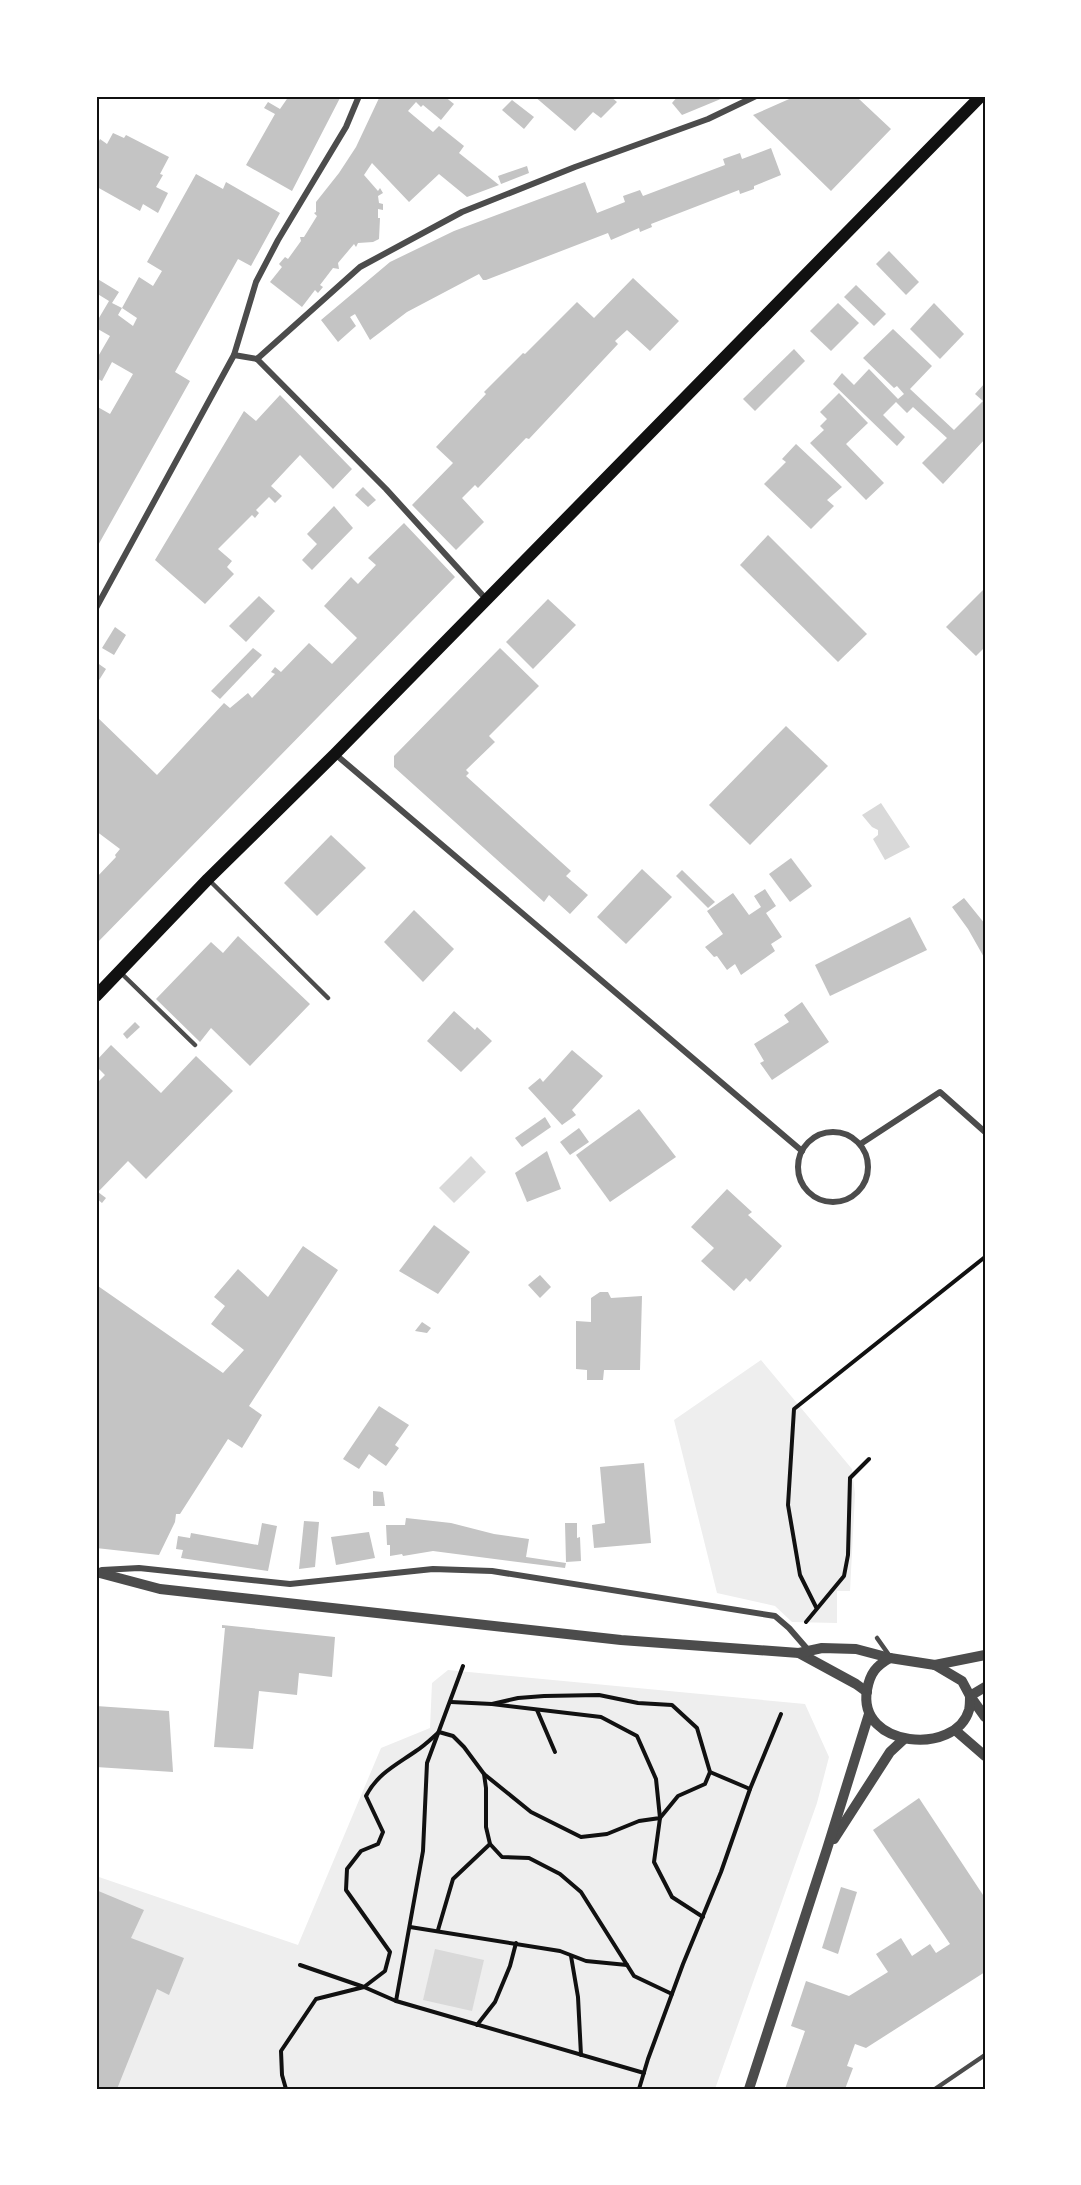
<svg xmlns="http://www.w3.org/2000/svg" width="1081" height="2185" font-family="'Archivo Narrow',sans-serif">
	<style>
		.green { fill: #eee }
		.water { fill: #d9d9d9 }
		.building { fill: #c4c4c4 }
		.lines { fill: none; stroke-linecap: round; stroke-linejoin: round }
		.path { stroke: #111; stroke-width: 4 }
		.service { stroke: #4c4c4c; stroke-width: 4.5 }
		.minor { stroke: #4c4c4c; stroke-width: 6 }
		.tertiary { stroke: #4c4c4c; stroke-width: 10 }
		.secondary { stroke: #111; stroke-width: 12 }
		.neatline { fill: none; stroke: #111; stroke-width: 2 }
	</style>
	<rect width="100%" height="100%" fill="#fff"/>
	<g class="green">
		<polygon points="761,1360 852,1469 855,1494 850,1591 837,1591 837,1623 792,1622 775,1606 717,1593 674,1420"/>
		<polygon points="448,1670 805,1704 829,1757 817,1803 715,2089 96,2089 96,1876 298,1945 381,1748 430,1728 432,1683"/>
	</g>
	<g class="water">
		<polygon points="881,803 910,847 885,860 873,839 878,835 878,830 872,827 862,815"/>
		<polygon points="471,1156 486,1172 454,1203 439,1188"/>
		<polygon points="435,1949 484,1960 472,2011 423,2000"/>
	</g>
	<g class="building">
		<polygon points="289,96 341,96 292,191 246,165 275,114 264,108 268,102 280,109"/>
		<polygon points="380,96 444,96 454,104 441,120 423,105 421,107 416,102 408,111 433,132 439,126 464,146 459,153 499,185 467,197 439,174 409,202 372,163 364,175 378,191 380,188 383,193 378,196 379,203 383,204 383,210 378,209 378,218 380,218 379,239 373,242 358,243 356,247 354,244 338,263 339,269 333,268 320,285 323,287 318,293 315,290 302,307 270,282 282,267 279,264 285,257 288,259 301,241 300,237 304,237 317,216 314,213 316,212 316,202 339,173 356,147"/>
		<polygon points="534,96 610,96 617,102 601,118 593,112 575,131"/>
		<polygon points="678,96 728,96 682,115 672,103"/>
		<polygon points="796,96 863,96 859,99 891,129 831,191 753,115"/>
		<polygon points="512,100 534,117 524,129 502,110"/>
		<polygon points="113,133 124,138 126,135 169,157 160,174 163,175 156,187 168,193 158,213 143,204 140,211 97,187 99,184 96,182 96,147 100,139 107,144"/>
		<polygon points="771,148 781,175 754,186 754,189 740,194 739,190 651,224 652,227 640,232 639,228 611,240 608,233 486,280 483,280 479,274 407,312 370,340 355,314 350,317 356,326 338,342 321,320 390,262 454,231 585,182 597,213 625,202 623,196 640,190 643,196 725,165 723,159 740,153 742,159"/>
		<polygon points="527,166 529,173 501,184 498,176"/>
		<polygon points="196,174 223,189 226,182 280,213 251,266 238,259 175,372 190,381 96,549 96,406 110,414 133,374 112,362 102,381 96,378 96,360 110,336 96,328 96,323 109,301 96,293 96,278 119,292 112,303 122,308 118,315 133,326 137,318 122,308 139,277 153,286 162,271 147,262"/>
		<polygon points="889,251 919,282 906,295 876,264"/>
		<polygon points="633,278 679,321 650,351 627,330 615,341 618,344 529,439 526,438 478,488 475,485 462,498 484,522 456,550 412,505 453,463 436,447 486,394 484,392 523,353 525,354 577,302 594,318"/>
		<polygon points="856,285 886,314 874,326 844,297"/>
		<polygon points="838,303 859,323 831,351 810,331"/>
		<polygon points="934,303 964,334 940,359 910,329"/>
		<polygon points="893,329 932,366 910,389 954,430 983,401 975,394 985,383 985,439 943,484 922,463 947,438 913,407 907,413 896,402 883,415 905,437 897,446 833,384 842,373 854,385 869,369 898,399 904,394 897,386 894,388 863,358"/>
		<polygon points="794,349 805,361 755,411 743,399"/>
		<polygon points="839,393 868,423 846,444 884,483 866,500 810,443 824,430 820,426 827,419 820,412"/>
		<polygon points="280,395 352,469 333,489 300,455 271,486 282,496 275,503 269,497 256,510 259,513 255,518 252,515 218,549 232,561 227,567 234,574 205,604 155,560 244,411 256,421"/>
		<polygon points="796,444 842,487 827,500 834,506 811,529 764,484 786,462 782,459"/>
		<polygon points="363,487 376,500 368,507 355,495"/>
		<polygon points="334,506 353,528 312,570 302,560 317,544 307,534"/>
		<polygon points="404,523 455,577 96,944 96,878 116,857 115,855 120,849 96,831 96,716 157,775 224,703 230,708 248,693 252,698 275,674 271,672 275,667 281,672 309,643 332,664 357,638 324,606 351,577 358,584 376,565 368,558"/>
		<polygon points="768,535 867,634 838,662 740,565"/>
		<polygon points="985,588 985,647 976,656 946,627"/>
		<polygon points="259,596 275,611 246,642 229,626"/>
		<polygon points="548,599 576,625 533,669 506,642"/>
		<polygon points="115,627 126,635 114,655 102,648"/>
		<polygon points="253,648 262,655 220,699 211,691"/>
		<polygon points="500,648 539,686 489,736 495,742 466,770 469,773 466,776 571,871 566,876 588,895 570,914 549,895 544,902 394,767 394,756"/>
		<polygon points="96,662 106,669 96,685"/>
		<polygon points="786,726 828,766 750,845 709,805"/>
		<polygon points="331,835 366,868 317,916 284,883"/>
		<polygon points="791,858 812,886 790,902 769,874"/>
		<polygon points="642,869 672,897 626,944 597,917"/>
		<polygon points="682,870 715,902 708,908 676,876"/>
		<polygon points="765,889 776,906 766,913 782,937 771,944 775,951 741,975 735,964 727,970 717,956 714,957 705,947 723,934 707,911 733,893 749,915 761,907 754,896"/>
		<polygon points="964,898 985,924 985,959 968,929 952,907"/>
		<polygon points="414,910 454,949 423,982 384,942"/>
		<polygon points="910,917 927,950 830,996 815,965"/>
		<polygon points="238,936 310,1004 250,1066 211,1028 200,1042 156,999 211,942 223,953"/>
		<polygon points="802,1002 829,1042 772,1080 760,1063 764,1061 754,1044 789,1022 784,1015"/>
		<polygon points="454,1011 475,1030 477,1027 492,1041 461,1072 427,1041"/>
		<polygon points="135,1022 140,1027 127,1039 123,1034"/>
		<polygon points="111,1045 161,1093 196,1056 233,1091 146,1179 128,1161 98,1192 106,1198 102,1203 96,1198 96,1084 105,1075 96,1066 96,1061"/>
		<polygon points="572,1050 603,1076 572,1110 576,1115 562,1125 528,1088 540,1078 543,1082"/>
		<polygon points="639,1109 676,1157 610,1202 576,1155"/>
		<polygon points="545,1117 551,1127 522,1147 515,1138"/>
		<polygon points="579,1128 589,1142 570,1155 560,1142"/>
		<polygon points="547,1151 561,1189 527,1202 515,1173"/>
		<polygon points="727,1189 752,1212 748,1215 782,1246 750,1282 746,1278 734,1291 701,1261 714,1248 691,1227"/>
		<polygon points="434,1225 470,1252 438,1294 399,1271"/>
		<polygon points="303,1246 338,1270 249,1406 262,1415 242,1448 228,1439 180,1514 176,1514 175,1522 159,1555 96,1548 96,1288 98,1286 223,1373 244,1350 211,1324 225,1306 214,1297 238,1269 268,1297"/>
		<polygon points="540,1275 551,1287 540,1298 528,1285"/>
		<polygon points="600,1292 608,1292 611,1298 642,1296 640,1370 604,1370 603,1380 587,1380 587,1370 576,1369 576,1321 591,1322 591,1298"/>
		<polygon points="422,1322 431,1328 427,1333 415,1331"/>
		<polygon points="379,1406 409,1425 395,1445 399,1448 386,1466 369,1454 359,1469 343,1459"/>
		<polygon points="644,1463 651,1543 594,1548 592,1525 605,1523 600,1467"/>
		<polygon points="373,1491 383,1492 385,1506 373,1506"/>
		<polygon points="406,1518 451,1523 494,1534 529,1539 526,1557 566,1563 565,1568 433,1551 403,1556 402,1554 390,1556 390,1545 387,1545 386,1525 405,1525"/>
		<polygon points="304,1521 319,1522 315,1567 299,1569"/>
		<polygon points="262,1523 277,1526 268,1571 181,1558 183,1550 176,1549 178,1536 190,1538 191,1533 258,1545"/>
		<polygon points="565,1523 577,1523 577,1538 580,1537 581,1561 566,1562"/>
		<polygon points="369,1532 375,1558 336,1565 331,1537"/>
		<polygon points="222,1625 335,1637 332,1677 299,1673 297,1695 259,1691 253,1749 214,1747 225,1628 222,1628"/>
		<polygon points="96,1706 169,1711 173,1772 96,1767"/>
		<polygon points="919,1798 985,1898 985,1972 866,2048 855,2044 847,2066 853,2068 845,2089 785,2089 805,2031 791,2026 806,1981 849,1996 888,1972 876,1954 901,1938 912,1956 930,1944 936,1953 950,1944 873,1830"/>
		<polygon points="841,1887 857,1892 838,1954 822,1948"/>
		<polygon points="96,1890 144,1910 131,1938 184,1958 169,1995 157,1989 117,2089 96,2089"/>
	</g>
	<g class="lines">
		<g class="path">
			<polyline points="816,1607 800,1575 788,1505 794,1409 985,1257"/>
			<polyline points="806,1622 844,1576 848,1555 850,1478 869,1459"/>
			<polyline points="451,1702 492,1704 518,1698 544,1696 599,1695 638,1703 672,1705 697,1728 710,1772 750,1789"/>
			<polyline points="537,1710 555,1752"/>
			<polyline points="484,1774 531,1812 581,1837 607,1834 639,1821 660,1818 656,1779 637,1736 601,1717 492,1704"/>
			<polyline points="703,1917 672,1897 654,1862 660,1818 678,1796 705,1784 710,1772"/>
			<polyline points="410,1927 560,1951 586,1961 627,1965"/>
			<polyline points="438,1930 453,1879 490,1844"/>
			<polyline points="571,1956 578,1997 581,2055"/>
			<path d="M300,1965l64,22 21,-16 5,-19 -44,-62 1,-21 14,-18 17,-7 5,-12 -17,-36c11,-22 30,-31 50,-45 8,-5 15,-12 23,-19l14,4 11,11 20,27 2,14v39l4,17 12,13 27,1 31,16 21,18 53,84 38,18"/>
			<polyline points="396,2001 644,2073"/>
			<polyline points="477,2025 495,2002 510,1966 516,1943"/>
			<polyline points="286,2089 282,2075 281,2051 316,1999 364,1987 396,2001 423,1851 427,1763 463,1666"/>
			<polyline points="639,2089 648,2059 683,1964 721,1872 750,1789 781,1714"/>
		</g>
		<g class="service">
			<polyline points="210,881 328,998"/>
			<polyline points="121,973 195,1045"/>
			<polyline points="877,1638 889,1655"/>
			<polyline points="935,2089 985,2055"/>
		</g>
		<g class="minor">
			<polyline points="234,355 257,359 360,267 462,212 575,167 708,119 756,96"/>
			<polyline points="257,359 386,489 486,599"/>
			<polyline points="96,608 234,355 256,282 278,240 346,127 359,96"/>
			<polyline points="335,754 802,1151"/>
			<circle cx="833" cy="1167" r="35"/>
			<polyline points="862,1143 940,1092 985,1132"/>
			<polyline points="102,1570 139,1568 290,1584 433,1569 492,1571 775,1616 789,1628 809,1651"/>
		</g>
		<g class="tertiary">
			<polyline points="96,1572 160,1589 621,1640 799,1653 856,1684 867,1692"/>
			<polyline points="799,1653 822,1648 856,1649 890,1658 935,1665 962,1681 970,1696 985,1717"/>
			<path d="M890,1658c-14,8 -20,15 -23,32 -10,58 89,66 102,20 1,-4 1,-9 1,-14"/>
			<polyline points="935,1665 985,1655"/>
			<polyline points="970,1696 985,1687"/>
			<polyline points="955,1730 985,1756"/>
			<polyline points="834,1839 890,1752 904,1739"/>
			<polyline points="749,2089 827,1849 869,1714"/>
		</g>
		<polyline class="secondary" points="96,996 208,879 335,754 981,96"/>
	</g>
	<rect width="1081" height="2185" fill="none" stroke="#ffffff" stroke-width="195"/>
	<rect x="98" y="98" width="886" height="1990" class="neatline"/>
</svg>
